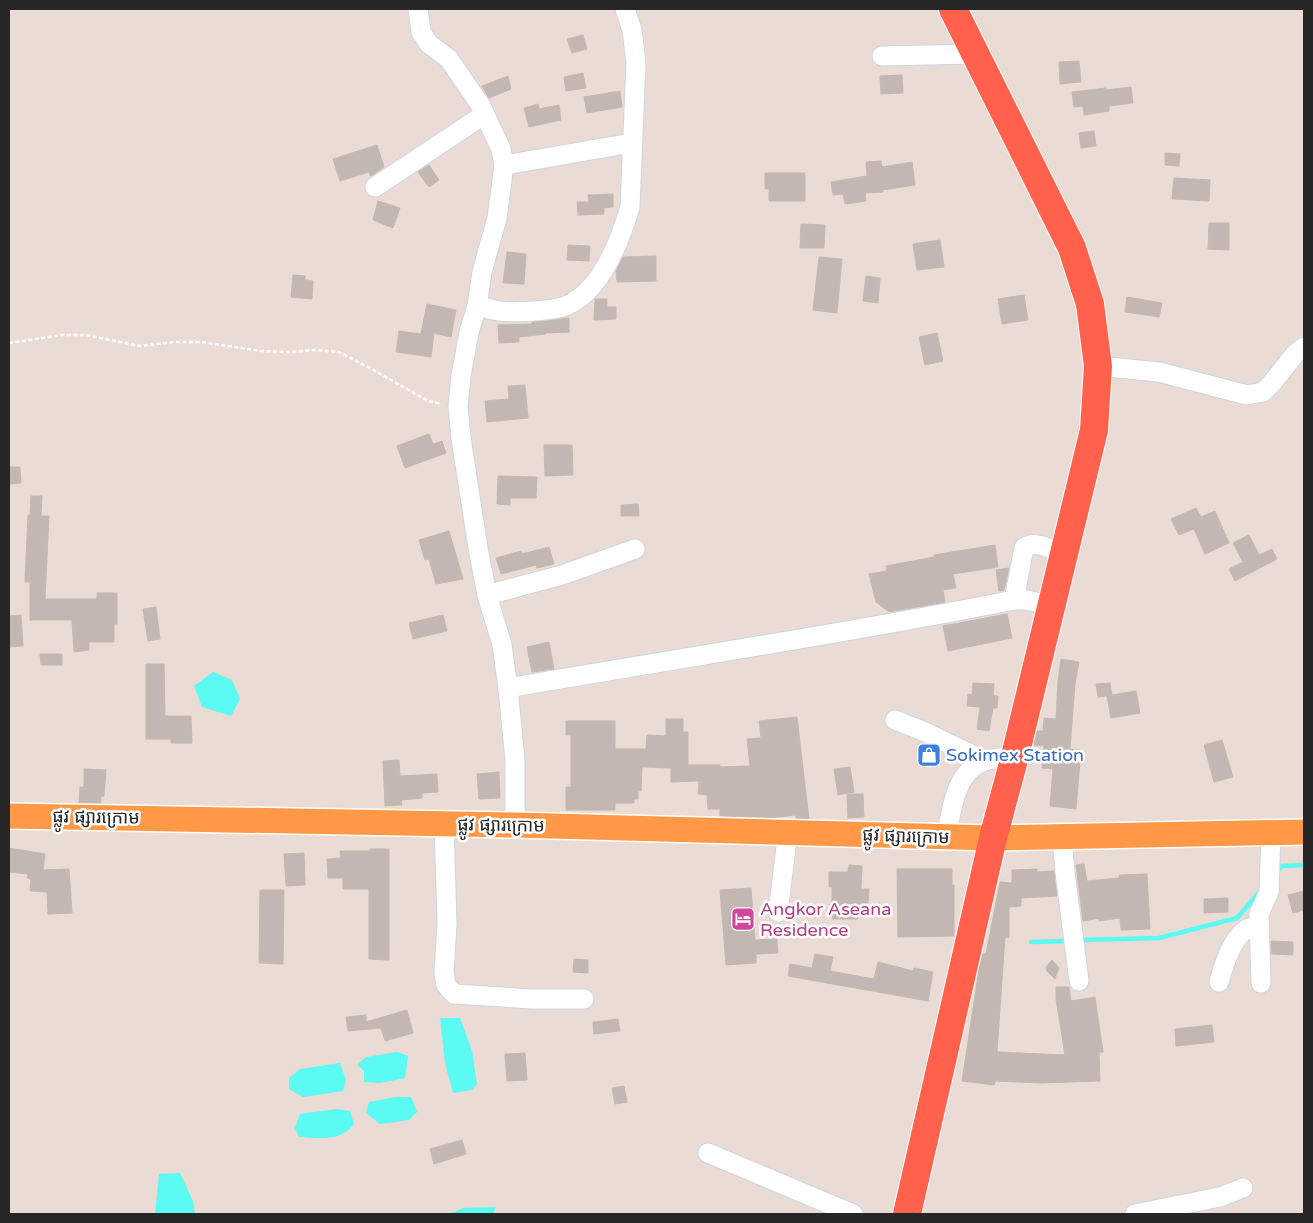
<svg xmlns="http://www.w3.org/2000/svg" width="1313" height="1223" font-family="'Varela Round','Noto Sans Khmer',sans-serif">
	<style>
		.water { fill: #5bfaf2 }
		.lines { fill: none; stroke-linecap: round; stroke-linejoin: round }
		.stream { stroke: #5bfaf2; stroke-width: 4.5 }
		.building { fill: #c2b7b2; stroke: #c6b7b0 }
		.minor-casing { stroke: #cbd7e2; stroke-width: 21 }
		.major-casing { stroke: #fff; stroke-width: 28 }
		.highway-casing { stroke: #fff; stroke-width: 30 }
		.path { stroke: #fff; stroke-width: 2.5; stroke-dasharray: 4 2.5; stroke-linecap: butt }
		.minor { stroke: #fff; stroke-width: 19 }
		.major { stroke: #ff9947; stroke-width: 25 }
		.highway { stroke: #ff614d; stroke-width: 28 }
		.labels { text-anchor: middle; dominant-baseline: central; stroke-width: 5; stroke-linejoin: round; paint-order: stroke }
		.shop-label { font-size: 18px; fill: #366cbe; stroke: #fff; text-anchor: start }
		.street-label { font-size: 18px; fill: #262626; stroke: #fff }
		.hotel-label { font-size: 18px; fill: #b23c85; stroke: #fff; text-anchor: start }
	</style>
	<rect width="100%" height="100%" fill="#ebdbd5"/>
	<g class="water">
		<polygon points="213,672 232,680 240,699 231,716 202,707 194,686"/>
		<polygon points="440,1018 460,1018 472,1051 477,1084 472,1090 453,1093 445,1063"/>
		<polygon points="397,1052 408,1056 405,1078 380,1083 364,1082 364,1071 357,1065 366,1057"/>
		<polygon points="340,1063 346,1080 343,1091 303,1097 289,1089 289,1078 300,1069"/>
		<polygon points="396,1097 411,1097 417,1112 409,1120 380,1124 366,1113 369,1102"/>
		<path d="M337,1109l13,2 4,13c-13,18 -35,14 -55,13l-4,-9 5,-14z"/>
		<polygon points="180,1173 193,1201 195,1214 155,1214 159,1174"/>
		<polygon points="496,1207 493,1214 450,1214 463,1208"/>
	</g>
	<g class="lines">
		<g class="stream">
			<polyline points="1276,873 1282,866 1304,865"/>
			<polyline points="1079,940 1159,938 1237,918 1261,890"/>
			<polyline points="1031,942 1069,941"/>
		</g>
	</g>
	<g class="building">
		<polygon points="583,35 587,49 572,53 567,39"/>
		<polygon points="1079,61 1081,82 1060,84 1059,62"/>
		<polygon points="583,73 586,88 566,91 564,77"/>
		<polygon points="902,75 903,93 881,94 880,76"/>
		<polygon points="508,76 511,89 489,98 482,86"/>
		<polygon points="1131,87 1133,103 1109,106 1109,111 1084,115 1083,106 1074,107 1072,92 1106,88 1106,90"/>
		<polygon points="620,91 622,107 587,113 584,97"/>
		<polygon points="538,104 539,109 559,105 561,120 529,127 524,108"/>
		<polygon points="1094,131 1096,146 1081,148 1079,133"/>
		<polygon points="377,145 384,167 371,176 369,172 340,181 333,159"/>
		<polygon points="1165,153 1180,154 1179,166 1165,165"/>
		<polygon points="881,161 882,167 912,162 915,185 883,190 883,192 865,193 866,201 845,204 843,194 833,195 831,182 867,176 866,162"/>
		<polygon points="429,165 439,180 429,187 418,172"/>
		<polygon points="765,173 805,173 805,201 769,201 769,189 765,189"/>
		<polygon points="1174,178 1210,180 1209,201 1172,199"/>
		<polygon points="613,194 613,207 604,208 604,214 578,215 577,202 589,202 588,195"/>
		<polygon points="378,201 400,208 393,228 373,220"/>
		<polygon points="1209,223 1229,223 1229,250 1208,249"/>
		<polygon points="801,224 825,225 824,248 800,248"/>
		<polygon points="940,240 944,267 917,270 913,244"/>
		<polygon points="568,245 590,246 589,261 567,260"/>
		<polygon points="507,252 526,254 524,284 503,283"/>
		<polygon points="656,256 656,281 617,282 616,271 623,257"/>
		<polygon points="819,257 842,259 837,313 813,310"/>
		<polygon points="293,275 305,276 305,280 313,281 312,299 291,297"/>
		<polygon points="866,276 880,278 878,303 863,301"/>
		<polygon points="1024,295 1028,320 1002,324 998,299"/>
		<polygon points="1127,297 1162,303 1159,317 1125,312"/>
		<polygon points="595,299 607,299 607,307 616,307 616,319 594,320"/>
		<polygon points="427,304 456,310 451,337 434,333 431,357 396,352 399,331 421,334"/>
		<polygon points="569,318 569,332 545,333 546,334 519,337 519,342 499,343 498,325 532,324 532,322"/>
		<polygon points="937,333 943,361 925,365 919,337"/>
		<polygon points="525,385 528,418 487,422 485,401 509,399 508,386"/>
		<polygon points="429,434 433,444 442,441 446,453 405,468 397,446"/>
		<polygon points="544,445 572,445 573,475 545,476"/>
		<polygon points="9,467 20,467 21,483 9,484"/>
		<polygon points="498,476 537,477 536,498 510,498 510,505 497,504"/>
		<polygon points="31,496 42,496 41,516 49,516 45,599 97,599 97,593 117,593 117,624 114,624 114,642 89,642 89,650 74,652 72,620 30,620 30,582 25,582 28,515 30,515"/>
		<polygon points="638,504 639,516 621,516 621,505"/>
		<polygon points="1196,508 1201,517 1215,511 1229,543 1205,554 1194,529 1179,535 1171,519"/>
		<polygon points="449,531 463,579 436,584 429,559 425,560 419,540"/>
		<polygon points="1249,535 1259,555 1272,549 1277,559 1235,581 1229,569 1243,562 1233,543"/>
		<polygon points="995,545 998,567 953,574 956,588 943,590 945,602 889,612 876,602 869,574 887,571 886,566 934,557 934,555"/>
		<polygon points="549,547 554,564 537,568 536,565 501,574 496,558 521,551 522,554"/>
		<polygon points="1009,568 1004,590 999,591 996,570"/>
		<polygon points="156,607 160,639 148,641 143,609"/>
		<polygon points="1007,614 1012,638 948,651 943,626"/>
		<polygon points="21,615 23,646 9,647 9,616"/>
		<polygon points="443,615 447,631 413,639 409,623"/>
		<polygon points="549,642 554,669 532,672 527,647"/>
		<polygon points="40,654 62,654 62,665 41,665"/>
		<polygon points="1061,659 1079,662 1075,683 1070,749 1081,750 1076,809 1050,806 1053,769 1042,768 1044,746 1034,745 1037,731 1043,731 1044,718 1056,719 1058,681"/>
		<polygon points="146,664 164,664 165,716 191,716 192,743 171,743 171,739 146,739"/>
		<polygon points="973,683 994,684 993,695 998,696 997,708 993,708 989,731 977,729 980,707 967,706 968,694 972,695"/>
		<polygon points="1110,683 1112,695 1098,697 1096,684"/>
		<polygon points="1136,691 1140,713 1111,718 1107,696"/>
		<polygon points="797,717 809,819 796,818 796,815 769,818 720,816 720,809 708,809 707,795 698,794 699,781 671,782 671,768 642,767 641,791 638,791 638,799 634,799 634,803 615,803 615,810 566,810 566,787 571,787 571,735 566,735 566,721 615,721 615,749 646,749 647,735 666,736 666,719 683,719 683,732 688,732 688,765 720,765 720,767 750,766 747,739 761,738 759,721"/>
		<polygon points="1222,740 1233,777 1214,782 1204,745"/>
		<polygon points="399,760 400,776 437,774 438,792 422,793 422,798 401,800 402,805 385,806 383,761"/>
		<polygon points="850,767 854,792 838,795 834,769"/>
		<polygon points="84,769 106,770 104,796 101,796 101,803 79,803 80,787 84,787"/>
		<polygon points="499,772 500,798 479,799 477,774"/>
		<polygon points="847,794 863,794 864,817 848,818"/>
		<polygon points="9,848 45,854 43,870 69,869 72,913 48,914 47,892 30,891 31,879 27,878 28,874 9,872"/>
		<polygon points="370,849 389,849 389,960 369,959 369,889 343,889 343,878 328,878 327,859 341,858 340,851 370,851"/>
		<polygon points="304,853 305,885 286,886 284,854"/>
		<polygon points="1084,864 1087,881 1119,878 1119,875 1147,874 1150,929 1121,930 1120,918 1099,921 1099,918 1083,921 1076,865"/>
		<polygon points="849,865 862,866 861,889 869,889 868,903 860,903 859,911 857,910 858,919 832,919 832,887 829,887 829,872 848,872"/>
		<polygon points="897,869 952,869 952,885 954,885 954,936 898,937"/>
		<polygon points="1037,869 1037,872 1054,871 1057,896 1021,898 1021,906 1009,907 1009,938 1005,937 997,1052 1065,1055 1056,999 1056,987 1069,987 1071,1001 1095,997 1103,1052 1099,1052 1100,1081 1041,1083 995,1081 994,1085 962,1081 979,969 983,954 986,954 1000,882 1012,883 1012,870"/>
		<polygon points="751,888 755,940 777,939 778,953 756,954 756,963 726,965 720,890"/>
		<polygon points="260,890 284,890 283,964 259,963"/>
		<polygon points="1304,891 1304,910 1293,913 1288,895"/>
		<polygon points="1228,898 1228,912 1204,913 1204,899"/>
		<polygon points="1271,941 1293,942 1293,955 1271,954"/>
		<polygon points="815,954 833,957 830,971 874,979 878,962 913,971 914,968 933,972 928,1001 788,976 790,964 812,968"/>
		<polygon points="574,959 588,960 588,973 573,972"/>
		<polygon points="1052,960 1059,968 1055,979 1047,971 1046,967"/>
		<polygon points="407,1010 413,1033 385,1041 381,1028 348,1031 346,1017 366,1015 366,1022"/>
		<polygon points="618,1019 620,1031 594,1034 593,1022"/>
		<polygon points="1212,1025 1214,1042 1176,1046 1175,1029"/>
		<polygon points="525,1053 527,1080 507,1081 505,1054"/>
		<polygon points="624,1086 627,1102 615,1104 612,1088"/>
		<polygon points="462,1140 466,1154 434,1164 430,1149"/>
	</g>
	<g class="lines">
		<g class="minor-casing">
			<g id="minor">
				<polyline points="418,9 421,32 429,44 449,59 481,106 501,149 504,165 497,218 482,272 477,306 469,332 461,376 458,407 461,438 478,548 487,595 502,645 508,688 515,760 515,825"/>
				<polyline points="882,56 975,54"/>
				<polyline points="504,165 632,143"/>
				<polyline points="375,187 485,114"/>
				<path d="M477,306c7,1 15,4 22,5 14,2 57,0 69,-6 34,-16 52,-64 62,-98l6,-144 -4,-33 -7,-21"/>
				<polyline points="1098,366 1159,372 1247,395 1263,392 1272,383 1295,354 1304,347"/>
				<polyline points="487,595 562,575 635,549"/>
				<path d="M1014,600l10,-52c11,-9 28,2 40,6"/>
				<path d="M508,688c169,-30 338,-54 506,-88h13l24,6"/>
				<polyline points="895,720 923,731 985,761"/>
				<polyline points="444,824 447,924 444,972 446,985 454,994 532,999 584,999"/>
				<path d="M946,837c6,-27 8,-64 38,-76 9,-3 21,-3 31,-5"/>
				<polyline points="1062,837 1065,872 1079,981"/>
				<polyline points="778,912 788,831"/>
				<path d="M1219,982c4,-15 13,-44 28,-53 3,-2 8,-2 12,-3"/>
				<polyline points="1261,983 1259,914 1269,892 1271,833"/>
				<polyline points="708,1153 853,1214"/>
				<polyline points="1135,1214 1220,1197 1243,1188"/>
			</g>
		</g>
		<g class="major-casing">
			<polyline id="major" points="9,816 515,825 993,838 1304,832"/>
		</g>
		<g class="highway-casing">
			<polyline id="highway" points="907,1214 993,838 1015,756 1094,430 1098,366 1090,304 1072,248 953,9"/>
		</g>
		<polyline class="path" points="9,343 62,335 86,335 140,346 173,342 201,342 261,351 288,352 315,350 339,352 370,368 428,401 442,404"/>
		<use href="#minor" class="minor"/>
		<use href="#major" class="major"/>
		<use href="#highway" class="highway"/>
	</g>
	<defs>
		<g id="shop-square" transform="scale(1.25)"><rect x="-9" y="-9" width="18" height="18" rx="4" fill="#3f7fe0" stroke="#fff"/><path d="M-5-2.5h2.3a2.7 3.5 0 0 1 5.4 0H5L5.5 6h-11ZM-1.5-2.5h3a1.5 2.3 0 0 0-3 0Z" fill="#fff"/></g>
		<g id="hotel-square" transform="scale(1.25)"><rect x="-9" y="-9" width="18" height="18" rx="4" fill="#d1479c" stroke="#fff"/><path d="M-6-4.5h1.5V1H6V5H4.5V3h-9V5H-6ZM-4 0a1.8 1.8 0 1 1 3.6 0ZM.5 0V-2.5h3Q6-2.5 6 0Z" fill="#fff"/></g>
	</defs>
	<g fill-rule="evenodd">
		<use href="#shop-square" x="929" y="755"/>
		<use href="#hotel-square" x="743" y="919"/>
	</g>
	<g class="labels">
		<g class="shop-label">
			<text x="946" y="755">Sokimex Station</text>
		</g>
		<g class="street-label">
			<text transform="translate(96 817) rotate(1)">ផ្លូវ ផ្សារក្រោម</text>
			<text transform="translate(501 825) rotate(1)">ផ្លូវ ផ្សារក្រោម</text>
			<text transform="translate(906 836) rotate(2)">ផ្លូវ ផ្សារក្រោម</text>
		</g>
		<g class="hotel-label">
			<text x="760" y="909">Angkor Aseana<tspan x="760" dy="21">Residence</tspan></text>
		</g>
	</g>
	<rect width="1313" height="1223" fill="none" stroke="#262626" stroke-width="20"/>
</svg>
